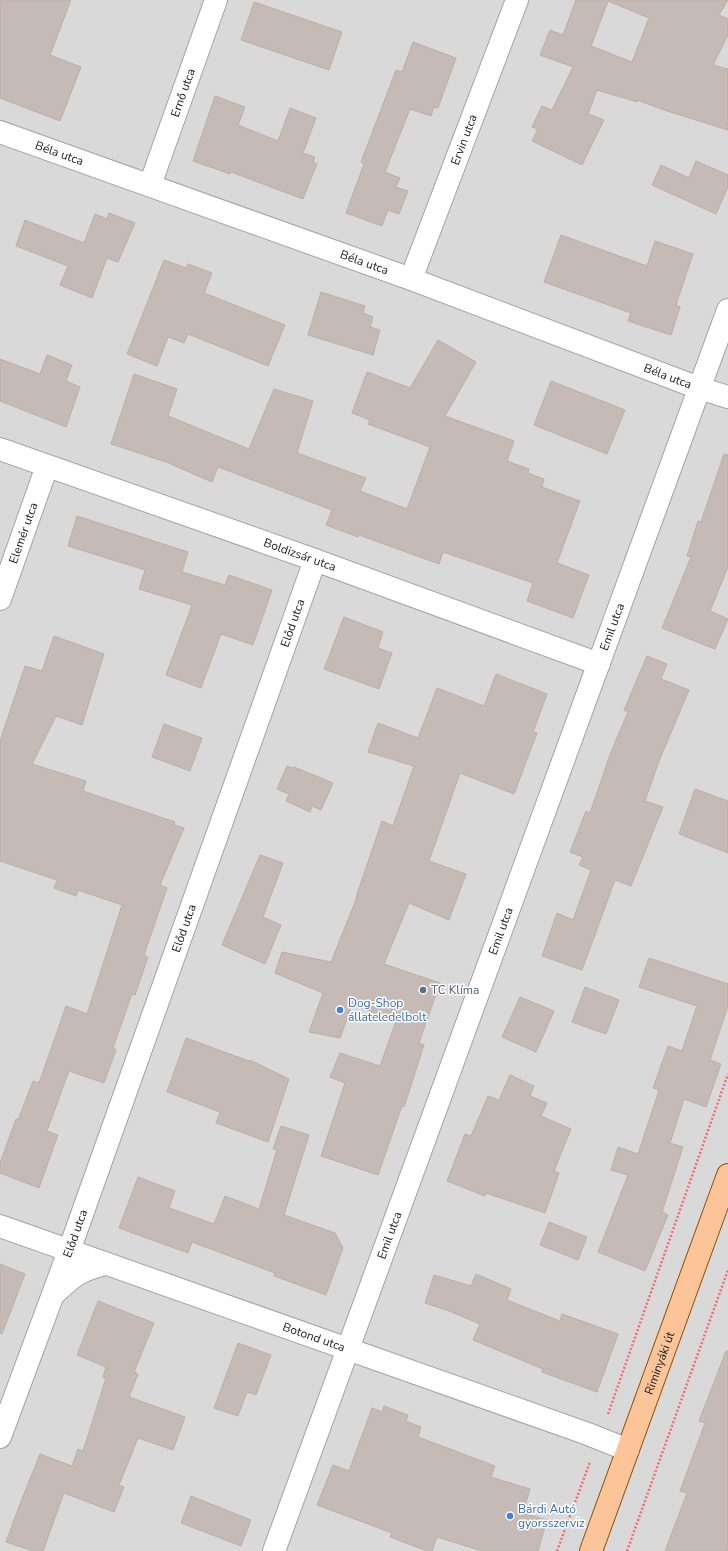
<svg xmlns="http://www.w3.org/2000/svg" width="728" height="1551" font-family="'Nunito Sans',sans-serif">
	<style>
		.residential { fill: #dad9d9 }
		.building { fill: #c5bab5; stroke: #bfada4; fill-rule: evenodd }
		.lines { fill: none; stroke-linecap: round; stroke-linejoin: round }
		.minor-casing { stroke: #a3a3a3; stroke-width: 24 }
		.major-casing { stroke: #935101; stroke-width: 24 }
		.path { stroke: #f9686a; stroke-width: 2.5; stroke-dasharray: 2 2; stroke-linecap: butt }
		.minor { stroke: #fff; stroke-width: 22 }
		.major { stroke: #fbc599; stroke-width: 22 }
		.service-dot { fill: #5c6f8a; stroke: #fff; stroke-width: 1.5 }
		.shop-dot { fill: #3f7fe0; stroke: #fff; stroke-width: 1.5 }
		.labels { text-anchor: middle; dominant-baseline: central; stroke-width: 3; stroke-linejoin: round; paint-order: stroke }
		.street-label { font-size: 12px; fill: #1c1c1c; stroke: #fff }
		.service-label { font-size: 12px; fill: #4e5e75; stroke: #fff; text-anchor: start }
		.shop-label { font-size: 12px; fill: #366cbe; stroke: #fff; text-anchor: start }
	</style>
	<rect width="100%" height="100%" fill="#ede8e2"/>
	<rect class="residential" x="0" y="0" width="728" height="1551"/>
	<g class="building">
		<polygon points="0,0 71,0 50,55 81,67 60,121 0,98"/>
		<path d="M576,0h152l-9,15 9,4v16l-15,30 15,4v61l-61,-19 -30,-11v2l-40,-12 -9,24 16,6 -22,45 -50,-24 6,-12 -6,-2 10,-21 10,4 21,-43 -33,-12 10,-25 13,5zM608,1l41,17 -17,44 -41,-16z"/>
		<polygon points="254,2 342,32 329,70 241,40"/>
		<polygon points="413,42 456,58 438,108 434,107 431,116 410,109 385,172 400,178 396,187 408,191 399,214 388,210 382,226 346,213 364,164 361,162 396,70 402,72"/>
		<polygon points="215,96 245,107 238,125 278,141 290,108 316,118 303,153 315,157 313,162 317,164 303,199 231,172 230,174 193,161"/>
		<polygon points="696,161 728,175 728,187 716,214 652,185 661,165 689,178"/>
		<polygon points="109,213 135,223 118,262 107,258 92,298 60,285 68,266 16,246 25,220 84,243 95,214 107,219"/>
		<polygon points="561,235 647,266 655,241 693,254 676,305 680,307 671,335 628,321 631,313 544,282"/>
		<polygon points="164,260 186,268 188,264 212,273 204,293 285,325 268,366 188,334 184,343 168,337 157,366 127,354"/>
		<polygon points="321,292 365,306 363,313 373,317 370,327 380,330 373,355 308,335"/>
		<polygon points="438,340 476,362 445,416 514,441 507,461 529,469 528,473 544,479 542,487 580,501 557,563 589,575 573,618 527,601 533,583 443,552 439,564 359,535 358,537 326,525 332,510 218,467 212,482 166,462 111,444 134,374 177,389 168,416 249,449 274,389 313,401 297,453 366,478 360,491 407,509 430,447 368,424 370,420 352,413 367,372 410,388"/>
		<polygon points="47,355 72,365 66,381 80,387 66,427 0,401 0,359 40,374"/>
		<polygon points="551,381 625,410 607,454 534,425"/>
		<polygon points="724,454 728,455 728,567 710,611 728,619 715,649 662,628 691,557 687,556 698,521 701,522"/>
		<polygon points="77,516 188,552 182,572 225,585 229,575 272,590 253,645 221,634 201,688 166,675 192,605 139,589 145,570 68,546"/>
		<polygon points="344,617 383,632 378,648 392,653 379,689 324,669"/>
		<polygon points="54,636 104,654 82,725 56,716 32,764 86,781 83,791 175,822 174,825 184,828 160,885 167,888 144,955 148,957 135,995 132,994 113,1048 116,1050 104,1083 69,1071 47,1131 58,1135 39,1188 0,1173 0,1163 16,1119 18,1120 33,1081 39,1083 66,1006 87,1014 122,905 78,890 76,896 54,888 57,880 0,861 0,741 25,666 42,671"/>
		<polygon points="647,656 667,664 661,679 689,690 659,761 645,801 663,807 631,886 615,880 582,970 542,956 557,913 573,920 591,870 579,865 583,857 570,852 586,811 590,813 611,752 628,712 624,710"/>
		<polygon points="496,674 547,694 533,732 537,733 514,794 460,773 429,861 466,874 449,920 409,903 384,964 440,983 419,1043 424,1045 404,1107 402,1106 378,1175 321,1156 345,1083 330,1077 340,1053 380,1066 396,1021 352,1005 340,1038 309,1032 323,993 275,973 282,952 331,962 357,897 356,897 382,821 393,826 414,766 368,752 378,723 418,738 437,688 484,706"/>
		<polygon points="164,724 202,738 190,771 152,757"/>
		<polygon points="287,766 292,768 294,767 333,783 321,810 312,806 310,812 286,801 289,794 277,789"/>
		<polygon points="695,789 728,801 728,853 679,834"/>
		<polygon points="260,855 283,863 263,917 281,925 265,964 222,945"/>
		<polygon points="649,958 728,984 728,1006 710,1060 721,1064 706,1107 684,1099 670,1143 683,1147 662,1212 668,1215 645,1271 598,1252 628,1175 611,1170 618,1147 638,1154 659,1090 653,1088 668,1046 682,1051 697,1006 639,987"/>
		<polygon points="585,987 619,1000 606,1034 572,1022"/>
		<polygon points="520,997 554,1011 536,1052 502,1037"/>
		<polygon points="186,1038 249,1061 250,1060 289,1079 268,1142 216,1123 220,1112 167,1092"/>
		<polygon points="510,1075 534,1086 530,1096 547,1103 541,1116 571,1129 554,1171 559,1173 545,1213 486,1193 485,1196 447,1181 465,1134 471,1136 488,1096 499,1100"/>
		<polygon points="281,1126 309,1135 284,1215 335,1233 343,1248 326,1295 274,1276 275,1273 192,1242 188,1253 119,1228 138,1177 175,1191 169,1208 214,1224 225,1196 259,1209 277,1150 273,1149"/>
		<polygon points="549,1222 587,1237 578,1260 540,1245"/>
		<polygon points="0,1264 25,1274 2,1334 0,1333"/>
		<polygon points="476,1274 511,1289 507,1300 560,1321 562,1314 618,1334 597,1392 542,1372 543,1369 473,1340 480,1324 449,1311 425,1303 434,1275 471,1286"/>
		<polygon points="98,1301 154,1323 134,1372 138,1374 129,1397 185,1417 173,1450 138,1438 119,1485 124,1487 114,1512 64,1493 43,1551 33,1551 6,1542 18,1509 40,1454 72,1466 78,1449 83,1451 106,1378 103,1377 106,1367 77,1355"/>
		<polygon points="238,1343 271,1355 256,1395 247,1392 238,1416 214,1408"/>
		<polygon points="726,1351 728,1351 728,1551 665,1551 687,1493 680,1491 705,1423 699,1421"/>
		<polygon points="384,1406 408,1415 406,1421 421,1427 418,1437 495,1466 491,1477 530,1489 523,1513 547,1520 538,1551 482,1551 437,1537 432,1551 427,1551 390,1537 392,1533 317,1505 333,1465 349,1471 372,1408 382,1412"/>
		<polygon points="191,1496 251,1520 241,1546 181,1523"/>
	</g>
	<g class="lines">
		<g class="minor-casing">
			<g id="minor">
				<path id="s1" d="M0,132l411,147 288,109 29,9"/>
				<path id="s2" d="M150,185l66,-185"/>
				<path id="s3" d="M411,279l106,-279"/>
				<path id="s4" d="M0,449l315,111 284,104"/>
				<path id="s5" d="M0,599l47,-133"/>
				<path id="s6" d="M0,1226l588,208 40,16"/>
				<path d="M54,1294c20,-19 25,-23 51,-30"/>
				<path id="s7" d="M0,1437l69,-186 246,-691"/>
				<path id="s8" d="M274,1551l454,-1241"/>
			</g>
		</g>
		<g class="major-casing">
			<g id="major">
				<path id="s9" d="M591,1551l137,-376"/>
			</g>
		</g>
		<g class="path">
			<polyline points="608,1414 728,1074"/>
			<polyline points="557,1551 590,1462"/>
			<polyline points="627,1551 728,1270"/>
		</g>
		<use href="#minor" class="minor"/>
		<use href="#major" class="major"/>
	</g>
	<circle class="service-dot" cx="423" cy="990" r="4"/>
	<g class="shop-dot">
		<circle cx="340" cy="1010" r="4"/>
		<circle cx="510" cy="1516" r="4"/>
	</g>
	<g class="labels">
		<g class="street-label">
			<text stroke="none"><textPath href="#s2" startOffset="98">Ernő utca</textPath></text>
			<text stroke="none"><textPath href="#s3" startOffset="149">Ervin utca</textPath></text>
			<text stroke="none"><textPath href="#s1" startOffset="63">Béla utca</textPath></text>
			<text stroke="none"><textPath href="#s1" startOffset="387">Béla utca</textPath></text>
			<text stroke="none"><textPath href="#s1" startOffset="711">Béla utca</textPath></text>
			<text stroke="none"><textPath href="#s5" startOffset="70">Elemér utca</textPath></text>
			<text stroke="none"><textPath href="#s4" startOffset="318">Boldizsár utca</textPath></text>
			<text stroke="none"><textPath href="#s7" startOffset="865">Előd utca</textPath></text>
			<text stroke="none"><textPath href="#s8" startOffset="984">Emil utca</textPath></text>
			<text stroke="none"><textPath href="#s7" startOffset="541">Előd utca</textPath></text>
			<text stroke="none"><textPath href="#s8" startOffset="660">Emil utca</textPath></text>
			<text stroke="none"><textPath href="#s7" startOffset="217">Előd utca</textPath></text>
			<text stroke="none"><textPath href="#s8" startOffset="336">Emil utca</textPath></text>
			<text stroke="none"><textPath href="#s6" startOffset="333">Botond utca</textPath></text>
			<text stroke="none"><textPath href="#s9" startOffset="200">Riminyáki út</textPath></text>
		</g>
		<g class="service-label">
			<text x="431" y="990">TC Klíma</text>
		</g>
		<g class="shop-label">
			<text x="348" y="1003">Dog-Shop<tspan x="348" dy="14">állateledelbolt</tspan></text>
			<text x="518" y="1509">Bárdi Autó<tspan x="518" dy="14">gyorsszerviz</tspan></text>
		</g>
	</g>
</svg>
